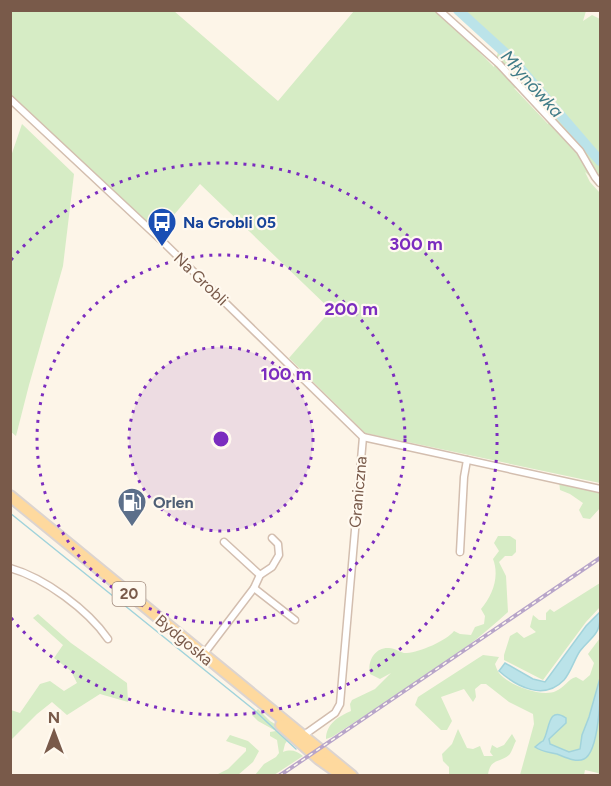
<svg xmlns="http://www.w3.org/2000/svg" width="611" height="786" font-family="Figtree,sans-serif">
	<style>
		.green { fill: #d6ecc5; fill-rule: evenodd }
		.water { fill: #bbe3e9; stroke: #a1d3db; stroke-width: 1.5 }
		.lines { fill: none; stroke-linecap: round; stroke-linejoin: round }
		.stream { stroke: #a1d3db; stroke-width: 1.5 }
		.river { stroke: #bbe3e9; stroke-width: 10 }
		.minor-casing { stroke: #d3beaf; stroke-width: 9 }
		.primary-casing { stroke: #dcd4d0; stroke-width: 14 }
		.minor { stroke: #fff; stroke-width: 6 }
		.primary { stroke: #fed99e; stroke-width: 10 }
		.rail-casing { stroke: #b8a5c9; stroke-width: 4 }
		.rail { stroke: #fff9ef; stroke-width: 1.5; stroke-dasharray: 4.5; stroke-linecap: butt }
		.ring { fill: none; stroke: #7b2cbf; stroke-width: 3; stroke-dasharray: 3 6 }
		.labels { text-anchor: middle; dominant-baseline: central; stroke-width: 4.5; stroke-linejoin: round; paint-order: stroke }
		.shield { fill: #fff9ef; stroke: #a18a7c; stroke-width: 1.5 }
		.shield-label { font-size: 15px; font-weight: bold; fill: #795a4a }
		.transit-label { font-size: 16px; font-weight: bold; fill: #164399; stroke: #fff9ef; text-anchor: start }
		.street-label { font-size: 16px; fill: #795a4a; stroke: #fff9ef }
		.service-label { font-size: 16px; font-weight: bold; fill: #4e5e75; stroke: #fff9ef; text-anchor: start }
		.water-label { font-size: 18px; font-style: italic; fill: #3f7b87; stroke: #fff9ef }
		.centre { fill: #7b2cbf; stroke: #fff9ef; stroke-width: 3 }
		.ring-label { font-size: 18px; text-anchor: middle; font-weight: bold; fill: #7b2cbf; stroke: #fff9ef; stroke-width: 4.5; stroke-linejoin: round; paint-order: stroke }
	</style>
	<rect width="100%" height="100%" fill="#fdf5e8"/>
	<g class="green">
		<path d="M10,11h164l104,90 76,-90h85l55,56 4,-15 -45,-41h133l-3,10 9,-6 8,4v164l-4,-1 -11,-10 5,10 10,11v290l-235,-50 -76,-75 42,-48 -131,-126 -43,51 -146,-137zM514,88l9,2 28,27 -3,7z"/>
		<polygon points="22,124 74,174 63,266 29,385 16,436 10,431 10,159"/>
		<polygon points="563,480 600,485 600,508 590,519 583,518 579,510 583,503 570,494 560,490 559,481"/>
		<path d="M498,536h12l6,4v12l-4,4h-7l-6,6 7,14 2,36c-53,49 -117,86 -176,125l-6,2c0,-15 13,-23 25,-28l-1,-7 2,-4 23,-11 16,-16 -11,6 -10,-5c-3,-13 5,-27 19,-26 6,0 13,6 18,5 13,-1 39,-12 47,-22l6,3 11,1 4,-8 9,-3 1,-8 -4,-7c11,-13 19,-32 12,-50l6,-8 -5,-8z"/>
		<polygon points="600,583 600,607 586,622 543,680 504,660 504,655 510,636 517,632 524,638 536,632 530,627 533,615 539,620 546,620 546,613 550,609 554,612"/>
		<polygon points="38,614 71,643 127,683 128,702 100,694 67,715 52,702 37,714 11,740 11,710 20,713 40,684 50,681 64,691 77,683 71,671 54,658 63,645 33,618"/>
		<path d="M600,638v137l-2,-2 -13,-3 -1,5h-64l14,-51 -1,-10 -24,-12 -23,-18h-5l-6,5 1,8 -3,5 -9,-13 -23,8 11,24 -5,9h-6l-26,-25 3,-8 65,-42 16,2 -4,7c1,3 2,6 4,9 9,12 43,25 57,18 8,-3 12,-12 20,-14l7,4 7,-6 4,-12 -6,-9z"/>
		<path d="M258,709l12,12 13,8 14,15 -10,-3 -2,3 -2,8c8,-3 14,-1 20,4l-29,19h-19l9,-11 12,-7 3,-4 -2,-13 -7,-4v-4l6,-1 -18,-10 -6,-6z"/>
		<path d="M458,729l9,19 6,1 7,-3 4,10h9l-3,-4 2,-7 5,3 7,-3 8,-11 4,7c-2,3 -4,11 -7,14 -9,8 -19,3 -21,20h-39v-8l-6,-6 -1,-7 10,-10z"/>
		<polygon points="230,735 248,741 259,751 253,762 238,775 216,775 228,769 246,751 246,748 226,741"/>
	</g>
	<g class="water">
		<path d="M600,612c1,23 -7,23 -20,39 -6,9 -9,21 -16,29 -20,21 -47,7 -65,-9l6,-8 28,16 12,3 41,-56z"/>
		<path d="M600,678c1,16 -1,74 -16,81 -8,4 -19,-2 -27,-5 -8,-2 -15,-2 -22,-7 0,0 7,-6 8,-6 7,-10 4,-36 23,-23v5l-17,16 1,5 19,8 11,-3 2,-14 7,-18z"/>
	</g>
	<g class="lines">
		<polyline class="stream" points="10,513 253,709 296,749"/>
		<polyline class="river" points="458,10 513,60 600,161"/>
		<g class="minor-casing">
			<g id="minor">
				<polyline points="439,10 499,64 580,151 595,177 600,183"/>
				<polyline points="10,99 160,239 363,437"/>
				<polyline points="363,437 600,489"/>
				<polyline points="224,542 260,575"/>
				<polyline points="460,552 464,477 467,460"/>
				<path d="M10,568c35,10 78,42 98,71"/>
				<polyline points="254,588 295,620"/>
				<polyline points="203,655 254,588 260,575 272,567 279,555 278,544 272,538"/>
				<polyline points="300,735 304,735 335,713 340,704 363,437"/>
			</g>
		</g>
		<g class="primary-casing">
			<g id="primary">
				<polyline points="10,496 352,776"/>
				<polyline points="281,725 319,759 343,776"/>
			</g>
		</g>
		<use href="#minor" class="minor"/>
		<use href="#primary" class="primary"/>
		<g class="rail-casing">
			<polyline id="rail" points="279,776 600,558"/>
		</g>
		<use href="#rail" class="rail"/>
	</g>
	<circle cx="221" cy="439" r="92" fill="#7b2cbf" fill-opacity=".12"/>
	<g class="ring">
		<circle cx="221" cy="439" r="92"/>
		<circle cx="221" cy="439" r="184"/>
		<path d="M11 260A276 276 0 1 1 11 618"/>
	</g>
	<defs>
		<g id="bus-pin" transform="scale(1.5)"><path d="M0 17L-7.5 6A9.5 9.5 0 1 1 7.5 6Z" fill="#1a4fb4" stroke="#fff9ef"/><path d="M-5-6H5V4H4V6H2V4H-2V6H-4V4H-5ZM-3.5-4V0h7V-4ZM-3.5 1.2v1.5H-2V1.2ZM2 1.2v1.5H3.5V1.2Z" fill="#fff"/></g>
		<g id="fuel-pin" transform="scale(1.5)"><path d="M0 17L-7.5 6A9.5 9.5 0 1 1 7.5 6Z" fill="#5c6f8a" stroke="#fff9ef"/><path d="M-5.5-6h7V0h2V4h1.3V-2.5L3-4.5l.8-.8L6-3V5H2.5V1h-1V6h-7ZM-4.2-4.7v3.2H.2V-4.7Z" fill="#fff"/></g>
	</defs>
	<g fill-rule="evenodd">
		<use href="#bus-pin" x="162" y="222"/>
		<use href="#fuel-pin" x="132" y="502"/>
	</g>
	<g class="labels">
		<rect class="shield" x="112.5" y="582" width="33" height="24" rx="4.5"/>
		<g class="shield-label">
			<text x="129" y="594">20</text>
		</g>
		<g class="transit-label">
			<text x="183" y="222">Na Grobli 05</text>
		</g>
		<g class="street-label">
			<text transform="translate(201 279) rotate(44)">Na Grobli</text>
			<text transform="translate(358 492) rotate(-85)">Graniczna</text>
			<text transform="translate(184 640) rotate(40)">Bydgoska</text>
		</g>
		<g class="service-label">
			<text x="153" y="502">Orlen</text>
		</g>
		<g class="water-label">
			<text transform="translate(532 84) rotate(48)">Młynówka</text>
		</g>
	</g>
	<circle cx="221" cy="439" r="9" class="centre"/>
	<g class="ring-label">
		<text x="416" y="250">300 m</text>
		<text x="351" y="315">200 m</text>
		<text x="286" y="380">100 m</text>
	</g>
	<rect width="611" height="786" fill="none" stroke="#795a4a" stroke-width="24"/>
	<g transform="translate(54 732)" stroke="#fff9ef" stroke-width="4.5" paint-order="stroke">
	<path d="M0-4.5L10 22L0 15L-10 22Z" fill="#795a4a"/>
	<text y="-9" font-size="16" font-weight="bold" text-anchor="middle" fill="#795a4a">N</text>
	</g>
</svg>
